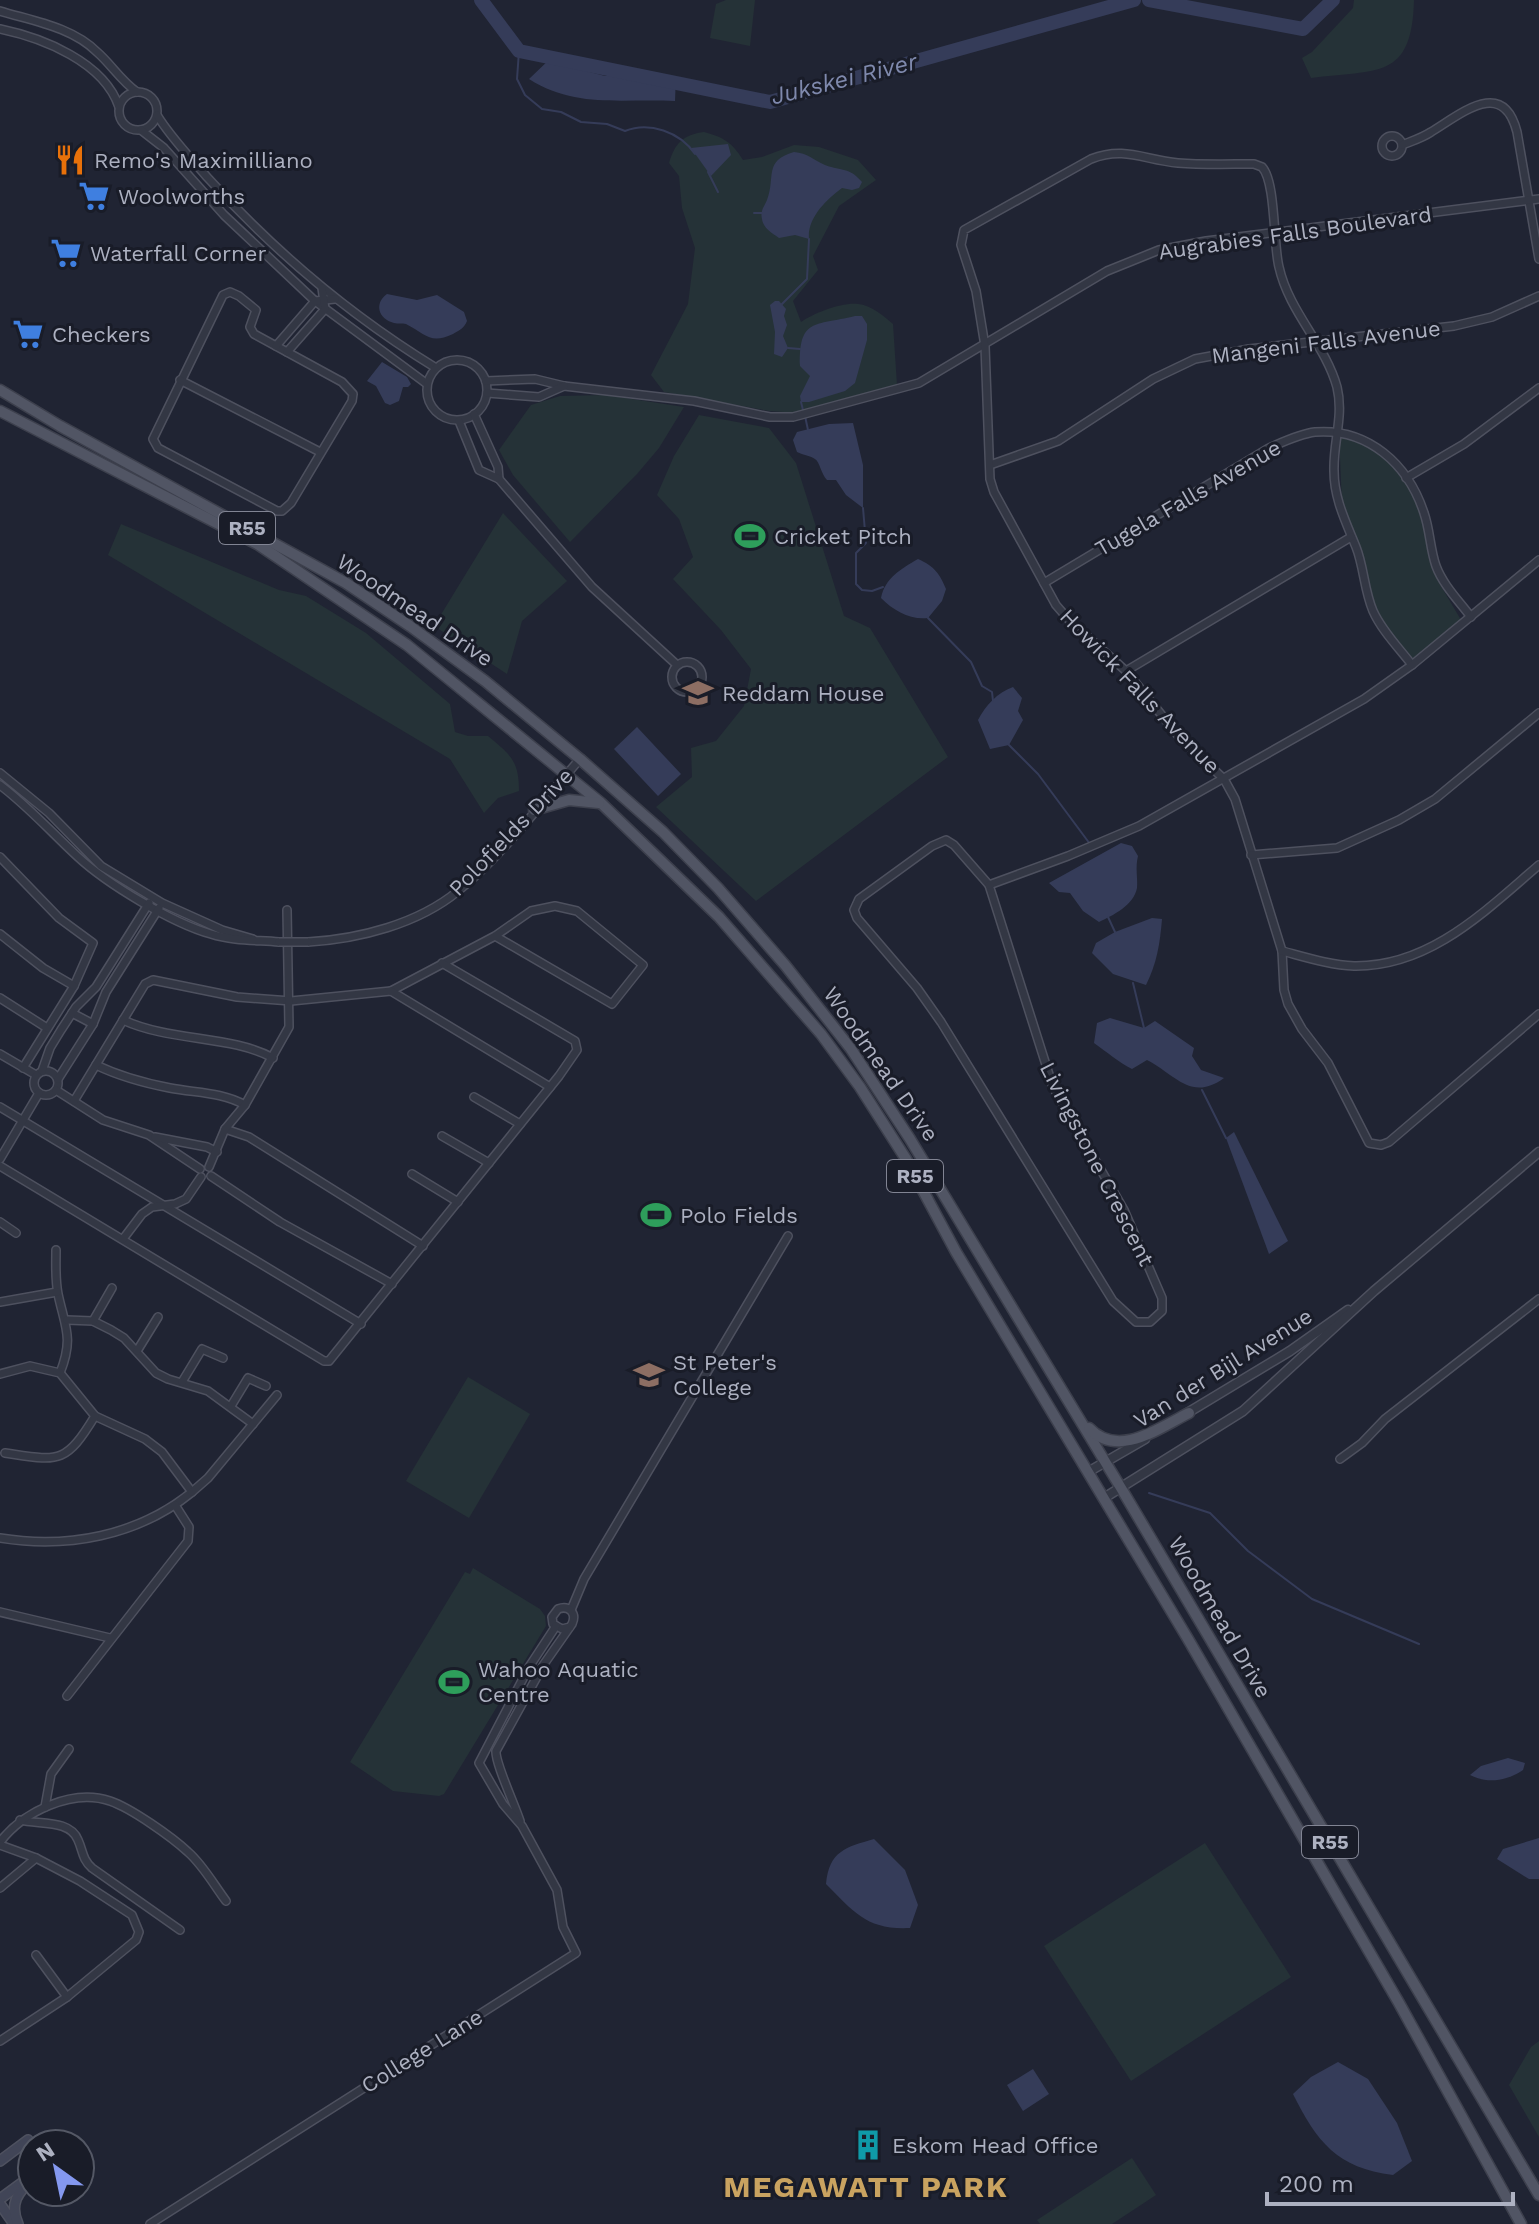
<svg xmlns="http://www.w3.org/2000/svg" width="1539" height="2224" font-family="'Work Sans',sans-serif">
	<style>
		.green { fill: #253237 }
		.water { fill: #353c59 }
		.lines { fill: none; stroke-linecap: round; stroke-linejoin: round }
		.stream { stroke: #353c59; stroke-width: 2 }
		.river { stroke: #353c59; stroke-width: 14 }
		.minor-casing { stroke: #4e515f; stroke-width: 10 }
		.tertiary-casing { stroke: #4e515f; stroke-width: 11 }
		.secondary-casing { stroke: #4e515f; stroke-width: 12 }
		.primary-casing { stroke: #3d404d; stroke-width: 13 }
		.minor { stroke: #333744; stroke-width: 7 }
		.tertiary { stroke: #333744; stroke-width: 8 }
		.secondary { stroke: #414557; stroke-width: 9 }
		.primary { stroke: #515564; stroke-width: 10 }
		.minor-bridge-casing { stroke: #4e515f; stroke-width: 10; stroke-linecap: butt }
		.minor-bridge { stroke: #333744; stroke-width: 7 }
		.labels { text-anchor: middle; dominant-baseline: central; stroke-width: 6; stroke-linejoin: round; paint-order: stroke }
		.shield { fill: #191c28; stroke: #818493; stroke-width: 2 }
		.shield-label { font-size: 20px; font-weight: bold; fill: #adb1c1 }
		.poi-label { font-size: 22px; fill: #adb1c1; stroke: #191c28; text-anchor: start }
		.street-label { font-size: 22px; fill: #adb1c1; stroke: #191c28 }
		.water-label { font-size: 24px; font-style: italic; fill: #7f89ad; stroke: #191c28 }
		.district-label { font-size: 30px; font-weight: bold; letter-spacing: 2px; fill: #c9a360; stroke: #191c28 }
	</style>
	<rect width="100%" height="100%" fill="#202433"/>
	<g class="green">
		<polygon points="726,0 755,0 750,46 710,38 716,4"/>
		<path d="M1354,0h60c-2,81 -37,69 -103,78l-9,-20 10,-6 41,-44z"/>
		<path d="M704,132c19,5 28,10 39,28l19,-3 32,-12 25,2 39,13 18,20 -37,26 -26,50 5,14 -25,31 8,21c13,-9 41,-20 57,-18 13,1 26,12 35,20l4,61 -98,28 -30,-2 -105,-19 -13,-17 37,-71 7,-56 -13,-40 -3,-32 -10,-13c6,-20 14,-28 35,-31z"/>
		<polygon points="606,395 684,407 659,448 637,474 570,542 513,475 499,450 531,405 560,396"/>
		<polygon points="699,415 769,428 796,463 844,616 870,628 948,757 756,901 656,807 692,777 691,748 716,741 744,706 751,669 721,630 673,579 693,557 679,519 657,495 674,456"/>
		<polygon points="1339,434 1375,447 1398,469 1418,504 1429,534 1438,581 1461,620 1413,660 1379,618 1352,526 1342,505"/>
		<polygon points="503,513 567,581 522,621 507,674 434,626"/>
		<path d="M121,524l158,66 27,6 60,37 84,71 5,28 13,4h20c23,19 31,25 31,55l-21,7 -14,15 -34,-54 -342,-204z"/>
		<polygon points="468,1377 530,1414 469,1518 406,1481"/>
		<polygon points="473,1568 540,1609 545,1616 546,1626 444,1794 439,1796 393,1791 350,1762 465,1572 470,1574"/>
		<polygon points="1205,1843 1291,1977 1131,2081 1044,1946"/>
		<polygon points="1539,2041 1539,2137 1509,2085 1531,2047"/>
		<polygon points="1132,2158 1156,2195 1112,2224 1040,2224 1037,2220"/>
	</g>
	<g class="water">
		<path d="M551,58l20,9 34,9h71l-1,25c-52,-3 -99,8 -146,-22z"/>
		<polygon points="728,144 731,155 711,176 691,148"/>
		<path d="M794,152c14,1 19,8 31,13 18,7 23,1 37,17l-3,6 -7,2 -10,-2c-16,12 -35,30 -33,51l-14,-4 -16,3c-7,-5 -16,-10 -17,-19 -2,-8 2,-12 5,-19 9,-23 -4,-39 27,-48z"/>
		<path d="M387,294l30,6 20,-5 27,17 3,9c-3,7 -7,9 -14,13 -23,11 -27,0 -47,-10 -4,-1 -8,0 -12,-1 -16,-4 -20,-20 -7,-29z"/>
		<polygon points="775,301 779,301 786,309 784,316 787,325 783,336 788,348 782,357 774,354 775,332 770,305"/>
		<path d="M855,316h7l5,8v16l-12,43 -10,8 -36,11h-8l-1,-6 10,-20 -10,-10c-1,-48 14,-40 55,-50z"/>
		<polygon points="382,362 407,377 411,384 408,387 403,387 399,401 390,405 385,403 376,386 367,381"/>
		<path d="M853,423l10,42v43l-17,-13 -10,-15h-9c-6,-6 -7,-18 -12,-21 -4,-3 -12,-4 -18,-7l-4,-12 4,-8 32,-8z"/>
		<path d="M918,559c16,7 22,15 28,30l-4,12 -14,17c-18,2 -34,-7 -47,-20 4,-20 20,-29 37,-39z"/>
		<path d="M1013,687l9,11 -4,13 5,9 -14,25 -19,4 -12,-29c8,-15 19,-27 35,-33z"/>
		<polygon points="637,727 681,774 658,796 614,749"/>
		<path d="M1121,843l11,3 6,10c-3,12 0,22 -1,32 -3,17 -25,28 -38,34l-16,-11 -13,-18 -11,-1 -10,-9z"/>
		<path d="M1152,918l10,1c-2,24 -5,44 -16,66l-33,-11 -21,-21 4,-10 19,-11z"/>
		<path d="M1110,1018l34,10 11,-7 39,27 -2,8 9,14 23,8c-33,24 -48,-3 -77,-18l-15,9c-14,-7 -25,-17 -38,-26l3,-20z"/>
		<polygon points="1234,1132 1288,1241 1269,1254 1226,1138"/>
		<path d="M1508,1758l17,5 -2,7c-16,11 -36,14 -53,5l11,-9z"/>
		<polygon points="1539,1838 1539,1879 1529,1879 1497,1859 1503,1849"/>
		<path d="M874,1839l31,31 13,35 -8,23c-43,2 -55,-15 -84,-44 3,-33 20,-37 48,-45z"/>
		<path d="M1338,2062l30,17 29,44 15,38 -19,14c-56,-7 -76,-33 -100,-81l18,-17z"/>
		<polygon points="1033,2069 1049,2094 1023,2111 1007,2085"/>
	</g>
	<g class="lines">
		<g class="stream">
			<path d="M519,51l-2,28 8,16 17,14 19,3 20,10 26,2 18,7c24,-10 55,1 70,23"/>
			<polyline points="708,172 718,192"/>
			<polyline points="754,213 762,213"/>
			<polyline points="782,304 807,279 809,239"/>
			<polyline points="788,348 800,349"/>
			<polyline points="801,402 803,410"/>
			<polyline points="805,416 808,430"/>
			<polyline points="863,508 866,543 856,553 856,584 862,590 872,591 883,587"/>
			<polyline points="928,618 971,662 982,686 992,692 993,701"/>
			<polyline points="1009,745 1038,774 1090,844"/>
			<polyline points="1108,917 1115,932"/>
			<polyline points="1133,983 1144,1028"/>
			<polyline points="1202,1090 1226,1138"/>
			<polyline points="1149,1493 1210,1513 1248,1551 1312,1599 1419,1644"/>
		</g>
		<g class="river">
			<polyline points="481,0 519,51 770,102 1134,0"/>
			<polyline points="1149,0 1303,29 1333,0"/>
		</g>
		<g class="minor-casing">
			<g id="minor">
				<path d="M0,11c33,10 72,16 97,41 14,12 24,29 40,40"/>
				<path d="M0,29c43,9 104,33 119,78"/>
				<circle cx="138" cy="111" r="19"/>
				<path d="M157,115c14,23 33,42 50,62 67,74 144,139 229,191"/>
				<polyline points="141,130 164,148 224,215 315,301 427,384"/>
				<circle cx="1392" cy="146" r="10"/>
				<path d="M1402,145c10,-4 20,-7 29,-13 30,-18 72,-55 86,0l22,127"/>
				<polygon points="230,292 239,296 256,310 250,327 254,334 342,382 353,394 352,401 291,503 282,511 277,511 158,448 153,439 223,295"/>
				<polyline points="276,346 315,301 335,299"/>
				<polyline points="287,352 325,309 322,288"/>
				<circle cx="457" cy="390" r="30"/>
				<polyline points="180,380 320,452"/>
				<polyline points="486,381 535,379 564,386 694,401 770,417 793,417 919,383 1107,271 1159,250 1206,241 1539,199"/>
				<polyline points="487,393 539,397 564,386"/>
				<polyline points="474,414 498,467 499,479"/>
				<polyline points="459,421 479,470 499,479 592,587 677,665"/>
				<polyline points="990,465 1058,441 1153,379 1195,359 1249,349 1454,326 1492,317 1539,296"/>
				<polyline points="1406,478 1464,444 1539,388"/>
				<path d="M1044,583l225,-135c14,-6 30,-14 46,-16 53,-4 93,32 109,81 6,17 6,36 12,53 7,19 23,35 35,51"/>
				<circle cx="687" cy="677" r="15"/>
				<path d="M1412,665c-13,-17 -30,-34 -39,-54 -9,-21 -9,-44 -17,-64 -10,-25 -22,-48 -22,-76 -1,-29 10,-55 3,-84 -12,-43 -48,-75 -58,-120 -6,-23 -3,-85 -17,-100l-8,-3c-25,0 -51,1 -76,-1 -34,-3 -53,-17 -87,-4l-127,71 -3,15 15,46 9,55 5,133 4,13 62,113 13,15 57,51 55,68 43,40 11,20 47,152 2,39 4,14 14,25 26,34 41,80 12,2 8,-3 150,-128"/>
				<polyline points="1126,671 1351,537"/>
				<polyline points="0,773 49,813 101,866 162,903 222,930 253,939"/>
				<path d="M0,785c28,21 51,47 77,71 30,28 95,67 134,78 22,7 45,6 68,8"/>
				<polygon points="946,840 954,845 989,885 1053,1087 1124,1210 1162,1298 1162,1311 1150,1322 1136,1322 1113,1301 941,1022 917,988 857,918 854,910 859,899 932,846"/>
				<polyline points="1251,855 1337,848 1399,820 1435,799 1539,713"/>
				<polyline points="0,857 59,918 93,943 74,986 23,1068"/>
				<polyline points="989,885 1068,856 1139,826 1364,699 1412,665 1539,560"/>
				<polyline points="0,934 43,968 74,986"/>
				<path d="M308,942c51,-3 110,-18 150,-51 45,-36 84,-89 122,-132"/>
				<path d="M1282,951c23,6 48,14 72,15 76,1 131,-55 185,-101"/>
				<polyline points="391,991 495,936 531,911 555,906 577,911 643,965 612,1004 495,936"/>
				<polyline points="0,998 47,1028"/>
				<polyline points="72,1013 93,1024"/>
				<path d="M123,1020c48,22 108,15 150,38"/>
				<polyline points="0,1054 36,1075"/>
				<path d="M96,1065c23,11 48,18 74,23 26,5 52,4 75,17"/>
				<circle cx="46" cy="1083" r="12"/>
				<polyline points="42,1071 50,1048 61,1030 76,1007 96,987 149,903"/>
				<polyline points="58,1079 93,1024 106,992 159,908"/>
				<polyline points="56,1090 103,1120 149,1135 200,1169"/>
				<polyline points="474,1097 520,1124"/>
				<polyline points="74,1101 145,984 153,980 237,997 291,1001 391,991 550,1087"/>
				<polyline points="0,1107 361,1324"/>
				<polyline points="225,1129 249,1137 423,1246"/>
				<polyline points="442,1136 489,1163"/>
				<polyline points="155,1137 207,1147 217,1152"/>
				<polyline points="0,1159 39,1093"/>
				<polyline points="0,1166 324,1361 329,1361 559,1076 577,1050 575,1041 442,963"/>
				<polyline points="209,1167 225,1129 245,1105 289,1027 287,910"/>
				<polyline points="412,1174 458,1202"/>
				<polyline points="211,1176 280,1222 392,1284"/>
				<polyline points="0,1222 16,1233"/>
				<polyline points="123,1239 142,1214 152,1207 175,1204 186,1199 201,1177"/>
				<path d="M56,1250c0,14 -1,29 2,44 7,33 16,44 2,79"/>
				<polyline points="0,1302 57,1292"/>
				<polyline points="67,1320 93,1321 111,1330 124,1338 156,1373 168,1379 208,1391 253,1424"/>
				<polyline points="93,1321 112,1288"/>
				<polyline points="137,1351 158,1317"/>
				<path d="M0,1374l30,-8 30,7 35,43 50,23 17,13 30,40c-54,44 -125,57 -192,46"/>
				<polyline points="182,1382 202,1349 223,1358"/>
				<polyline points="231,1406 248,1378 266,1386"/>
				<path d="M5,1453c54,8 60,12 90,-37"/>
				<polyline points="1340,1459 1362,1443 1385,1419 1539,1299"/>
				<polyline points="192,1492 208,1478 277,1395"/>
				<polyline points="571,1610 584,1579 788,1236"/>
				<polyline points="0,1612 110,1638"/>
				<polyline points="67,1696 188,1541 189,1527 175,1505"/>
				<polyline points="45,1807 51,1774 69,1749"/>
				<path d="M20,1820c18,5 50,-1 58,20 5,11 4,19 14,28l88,62"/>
				<path d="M520,1821c-5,-16 -25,-58 -24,-70l48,-87 28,-40c5,-11 -3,-19 -14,-15l-6,8 1,7 9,5 8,-2"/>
				<path d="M0,1842c23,-30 72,-54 110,-41 21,7 62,36 78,51 15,13 26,33 38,49"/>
				<polyline points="0,1845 36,1858"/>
				<polyline points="0,1888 36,1858 80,1881 132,1915 139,1932 136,1940 67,1997 0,2041"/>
				<polyline points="36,1955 67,1997"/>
				<polyline points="150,2224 576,1953 563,1927 557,1890 522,1826 503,1804 479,1763 529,1667 556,1626"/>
			</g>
		</g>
		<g class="tertiary-casing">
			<g id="tertiary">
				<polyline points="1184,1415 1290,1351 1348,1310"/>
				<polyline points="1088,1472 1145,1439"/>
				<polyline points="1104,1498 1243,1411 1374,1291 1539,1152"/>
			</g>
		</g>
		<g class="secondary-casing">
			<g id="secondary">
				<polyline points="0,2161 28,2140"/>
				<polyline points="0,2199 23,2182"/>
				<polyline points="0,2204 14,2224"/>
				<path d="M18,2224c-9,-20 0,-32 14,-45"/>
			</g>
		</g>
		<g class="primary-casing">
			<g id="primary">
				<polyline points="0,390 60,426 346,583 410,626 485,681 580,759 663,832 718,888 785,965 851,1049 910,1139 1121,1488 1539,2195"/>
				<polyline points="0,411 259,545 407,645 601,803 719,917 821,1034 860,1087 906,1159 956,1252 1188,1639 1399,2003 1521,2224"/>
				<polyline points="534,810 569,800 599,803"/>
				<path d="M1089,1428c29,31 70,0 100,-15"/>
			</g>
		</g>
		<use href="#minor" class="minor"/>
		<use href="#tertiary" class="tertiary"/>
		<use href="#secondary" class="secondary"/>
		<use href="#primary" class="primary"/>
		<g class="minor-bridge-casing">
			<polyline id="minor-bridge" points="279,942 308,942"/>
		</g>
		<use href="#minor-bridge" class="minor-bridge"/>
	</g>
	<defs>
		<g id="restaurant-bare" transform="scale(2.4)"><path d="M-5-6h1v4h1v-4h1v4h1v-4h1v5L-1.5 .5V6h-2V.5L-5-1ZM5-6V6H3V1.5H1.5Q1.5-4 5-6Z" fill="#e8710a" stroke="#191c28" stroke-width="2.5" paint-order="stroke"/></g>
		<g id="supermarket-bare" transform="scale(2.4)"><path d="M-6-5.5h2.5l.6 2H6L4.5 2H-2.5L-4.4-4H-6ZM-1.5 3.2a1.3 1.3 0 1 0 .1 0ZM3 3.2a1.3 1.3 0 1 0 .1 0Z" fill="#3f7fe0" stroke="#191c28" stroke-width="2.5" paint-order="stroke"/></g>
		<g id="stadium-bare" transform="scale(2.4)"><path d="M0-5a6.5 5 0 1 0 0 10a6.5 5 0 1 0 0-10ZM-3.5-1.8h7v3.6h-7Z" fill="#2e9e5b" stroke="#191c28" stroke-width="2.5" paint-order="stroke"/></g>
		<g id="school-bare" transform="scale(2.4)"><path d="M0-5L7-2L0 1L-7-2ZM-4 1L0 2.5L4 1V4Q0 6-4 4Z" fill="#8d6e63" stroke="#191c28" stroke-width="2.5" paint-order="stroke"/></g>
		<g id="building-bare" transform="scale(2.4)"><path d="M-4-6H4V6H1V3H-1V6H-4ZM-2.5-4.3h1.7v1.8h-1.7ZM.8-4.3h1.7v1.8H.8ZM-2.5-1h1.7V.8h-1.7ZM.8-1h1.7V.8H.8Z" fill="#0f9aa8" stroke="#191c28" stroke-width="2.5" paint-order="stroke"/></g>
	</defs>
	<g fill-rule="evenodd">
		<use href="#restaurant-bare" x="70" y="160"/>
		<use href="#supermarket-bare" x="94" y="196"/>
		<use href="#supermarket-bare" x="66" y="253"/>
		<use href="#supermarket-bare" x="28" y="334"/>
		<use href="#stadium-bare" x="750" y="536"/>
		<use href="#school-bare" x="698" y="693"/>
		<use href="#stadium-bare" x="656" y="1215"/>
		<use href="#school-bare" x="649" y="1375"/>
		<use href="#stadium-bare" x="454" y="1682"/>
		<use href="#building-bare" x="868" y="2145"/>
	</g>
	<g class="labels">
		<g class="shield">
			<rect x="219" y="512" width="56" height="32" rx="6"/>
			<rect x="887" y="1160" width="56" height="32" rx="6"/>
			<rect x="1302" y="1826" width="56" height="32" rx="6"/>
		</g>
		<g class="shield-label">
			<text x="247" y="528">R55</text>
			<text x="915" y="1176">R55</text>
			<text x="1330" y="1842">R55</text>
		</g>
		<g class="poi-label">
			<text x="94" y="160">Remo's Maximilliano</text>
			<text x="118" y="196">Woolworths</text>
			<text x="90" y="253">Waterfall Corner</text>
			<text x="52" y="334">Checkers</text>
			<text x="774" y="536">Cricket Pitch</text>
			<text x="722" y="693">Reddam House</text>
			<text x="680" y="1215">Polo Fields</text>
			<text x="673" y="1362">St Peter's<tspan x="673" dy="25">College</tspan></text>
			<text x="478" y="1669">Wahoo Aquatic<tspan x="478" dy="25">Centre</tspan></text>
			<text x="892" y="2145">Eskom Head Office</text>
		</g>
		<g class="street-label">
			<text transform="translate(1295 233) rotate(-8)">Augrabies Falls Boulevard</text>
			<text transform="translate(1326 342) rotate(-7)">Mangeni Falls Avenue</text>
			<text transform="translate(1188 498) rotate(-30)">Tugela Falls Avenue</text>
			<text transform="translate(415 610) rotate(34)">Woodmead Drive</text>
			<text transform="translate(1140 691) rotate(46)">Howick Falls Avenue</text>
			<text transform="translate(511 832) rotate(-46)">Polofields Drive</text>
			<text transform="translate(881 1064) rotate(55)">Woodmead Drive</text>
			<text transform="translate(1097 1164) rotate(63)">Livingstone Crescent</text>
			<text transform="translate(1223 1368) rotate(-32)">Van der Bijl Avenue</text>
			<text transform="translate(1220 1617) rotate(60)">Woodmead Drive</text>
			<text transform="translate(422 2051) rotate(-32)">College Lane</text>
		</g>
		<g class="water-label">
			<text transform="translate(844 79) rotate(-14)">Jukskei River</text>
		</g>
		<g class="district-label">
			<text x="866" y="2186">MEGAWATT PARK</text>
		</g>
	</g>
	<g transform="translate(56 2168) rotate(327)"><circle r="38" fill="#191c28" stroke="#545865" stroke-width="2"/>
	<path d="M0-6L14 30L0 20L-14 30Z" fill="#8498ef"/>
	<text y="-12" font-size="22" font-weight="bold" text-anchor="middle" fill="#adb1c1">N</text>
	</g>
	<path d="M1267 2192v12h246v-12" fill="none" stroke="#adb1c1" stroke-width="4"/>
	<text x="1279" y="2192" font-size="24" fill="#adb1c1" stroke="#191c28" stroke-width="6" paint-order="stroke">200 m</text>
</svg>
